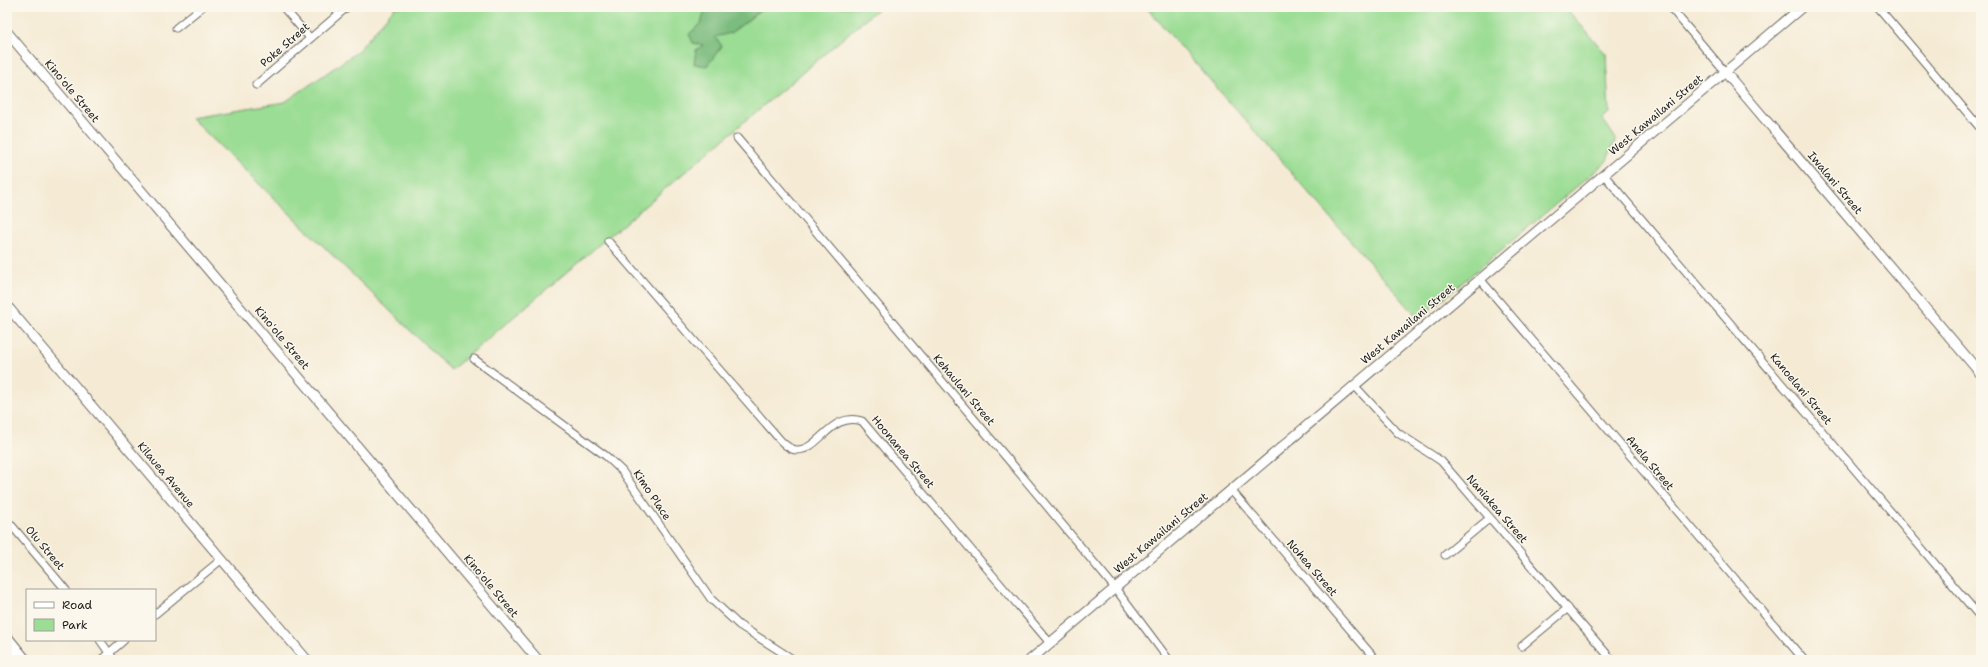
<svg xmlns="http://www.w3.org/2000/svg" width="1988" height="667" font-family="'Shantell Sans',sans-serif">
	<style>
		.green { fill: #9bdd94; stroke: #5c7c58 }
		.forest { fill: #7cbc7e; stroke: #4c6c4d }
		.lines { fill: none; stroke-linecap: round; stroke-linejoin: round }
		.street-casing { stroke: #68645d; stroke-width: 9 }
		.secondary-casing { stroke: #68645d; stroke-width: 11 }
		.highway-casing { stroke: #68645d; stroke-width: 14 }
		.street { stroke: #fff; stroke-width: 7 }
		.secondary { stroke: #fff; stroke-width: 9 }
		.highway { stroke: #fff; stroke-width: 12 }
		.labels { text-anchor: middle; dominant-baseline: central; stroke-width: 3; stroke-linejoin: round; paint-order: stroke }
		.street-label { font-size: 11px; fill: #1c1c1c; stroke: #fbf7ec }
	</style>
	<rect width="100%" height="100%" fill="#fbf7ec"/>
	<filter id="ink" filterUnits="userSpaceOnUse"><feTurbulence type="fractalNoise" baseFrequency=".025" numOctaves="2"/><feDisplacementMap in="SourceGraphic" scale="8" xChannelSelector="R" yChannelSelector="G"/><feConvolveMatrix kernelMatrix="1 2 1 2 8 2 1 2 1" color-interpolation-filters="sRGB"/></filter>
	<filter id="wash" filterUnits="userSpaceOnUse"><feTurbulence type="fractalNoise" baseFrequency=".012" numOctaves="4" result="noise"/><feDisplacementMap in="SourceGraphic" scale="16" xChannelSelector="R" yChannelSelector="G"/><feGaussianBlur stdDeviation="0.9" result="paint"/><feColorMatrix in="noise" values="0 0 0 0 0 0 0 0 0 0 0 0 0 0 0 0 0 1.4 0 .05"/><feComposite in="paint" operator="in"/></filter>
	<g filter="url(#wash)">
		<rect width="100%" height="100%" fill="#f5ebd5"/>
		<g class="green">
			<polygon points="395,7 880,7 451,370 190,117 285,102 357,52"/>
			<polygon points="1146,7 1565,7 1606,54 1609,113 1602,118 1616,139 1606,162 1419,319"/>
		</g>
		<polygon class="forest" points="706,7 765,7 731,33 715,37 722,46 707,66 694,64 696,50 703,45 693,43 689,34 701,23"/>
	</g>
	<g filter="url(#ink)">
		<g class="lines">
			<g class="street-casing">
				<g id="street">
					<polyline points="283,7 310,38"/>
					<polyline points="1670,7 1725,72"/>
					<polyline points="1878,7 1981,129"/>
					<polyline points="176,28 202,7"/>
					<polyline points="256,85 347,7"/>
					<polyline points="737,138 1012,464 1115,588 1169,660"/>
					<polyline points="1604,175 1981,618"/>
					<path d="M608,241l173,200c4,4 10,9 16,9 23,0 34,-39 65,-29l188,222"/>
					<polyline points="1480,279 1804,660"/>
					<polyline points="474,359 606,456 622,471 711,599 739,625 794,660"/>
					<polyline points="1354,385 1398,433 1441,461 1612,660"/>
					<polyline points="1231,490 1376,660"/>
					<polyline points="7,520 66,590"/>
					<polyline points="1445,555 1490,518"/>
					<polyline points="155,614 222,559"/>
					<polyline points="100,640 114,660"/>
					<polyline points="1522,646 1568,608"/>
					<polyline points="101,660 124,640"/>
				</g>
			</g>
			<g class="secondary-casing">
				<g id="secondary">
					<polyline points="7,32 538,660"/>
					<polyline points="1725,72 1981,374"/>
					<polyline points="7,306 307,660"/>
					<polyline points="1030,660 1802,7"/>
				</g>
			</g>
			<g class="highway-casing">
				<polyline id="highway" points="7,639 24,660"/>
			</g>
			<use href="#street" class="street"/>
			<use href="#secondary" class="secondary"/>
			<use href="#highway" class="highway"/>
		</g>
	</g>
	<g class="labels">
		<g class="street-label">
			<text transform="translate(285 45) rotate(-41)">Poke Street</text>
			<text transform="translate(72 91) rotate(50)">Kinoʻole Street</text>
			<text transform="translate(1656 115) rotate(-40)">West Kawailani Street</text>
			<text transform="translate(1835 183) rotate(50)">Iwalani Street</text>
			<text transform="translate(1408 324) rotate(-40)">West Kawailani Street</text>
			<text transform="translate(282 338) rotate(50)">Kinoʻole Street</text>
			<text transform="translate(1801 389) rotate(50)">Kanoelani Street</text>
			<text transform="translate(964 390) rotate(50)">Kehaulani Street</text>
			<text transform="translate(903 452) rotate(50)">Hoonanea Street</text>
			<text transform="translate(1650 463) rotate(50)">Anela Street</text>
			<text transform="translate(166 475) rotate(50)">Kilauea Avenue</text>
			<text transform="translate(652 495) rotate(56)">Kimo Place</text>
			<text transform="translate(1497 509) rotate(49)">Naniakea Street</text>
			<text transform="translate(1161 533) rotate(-40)">West Kawailani Street</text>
			<text transform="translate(45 548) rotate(50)">Olu Street</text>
			<text transform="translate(1312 568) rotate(49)">Nohea Street</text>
			<text transform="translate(491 586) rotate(50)">Kinoʻole Street</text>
		</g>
	</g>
	<rect width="1988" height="667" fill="none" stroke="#fbf7ec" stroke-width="24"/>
	<rect x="26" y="589" width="130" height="52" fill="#fbf7ec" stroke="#a29f99"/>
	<rect x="34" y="602" width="20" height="6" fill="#ffffff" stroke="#a29f99"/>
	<text x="62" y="609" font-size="12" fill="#1c1c1c">Road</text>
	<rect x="34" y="619" width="20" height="12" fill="#9bdd94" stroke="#a29f99"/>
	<text x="62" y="629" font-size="12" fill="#1c1c1c">Park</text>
</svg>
